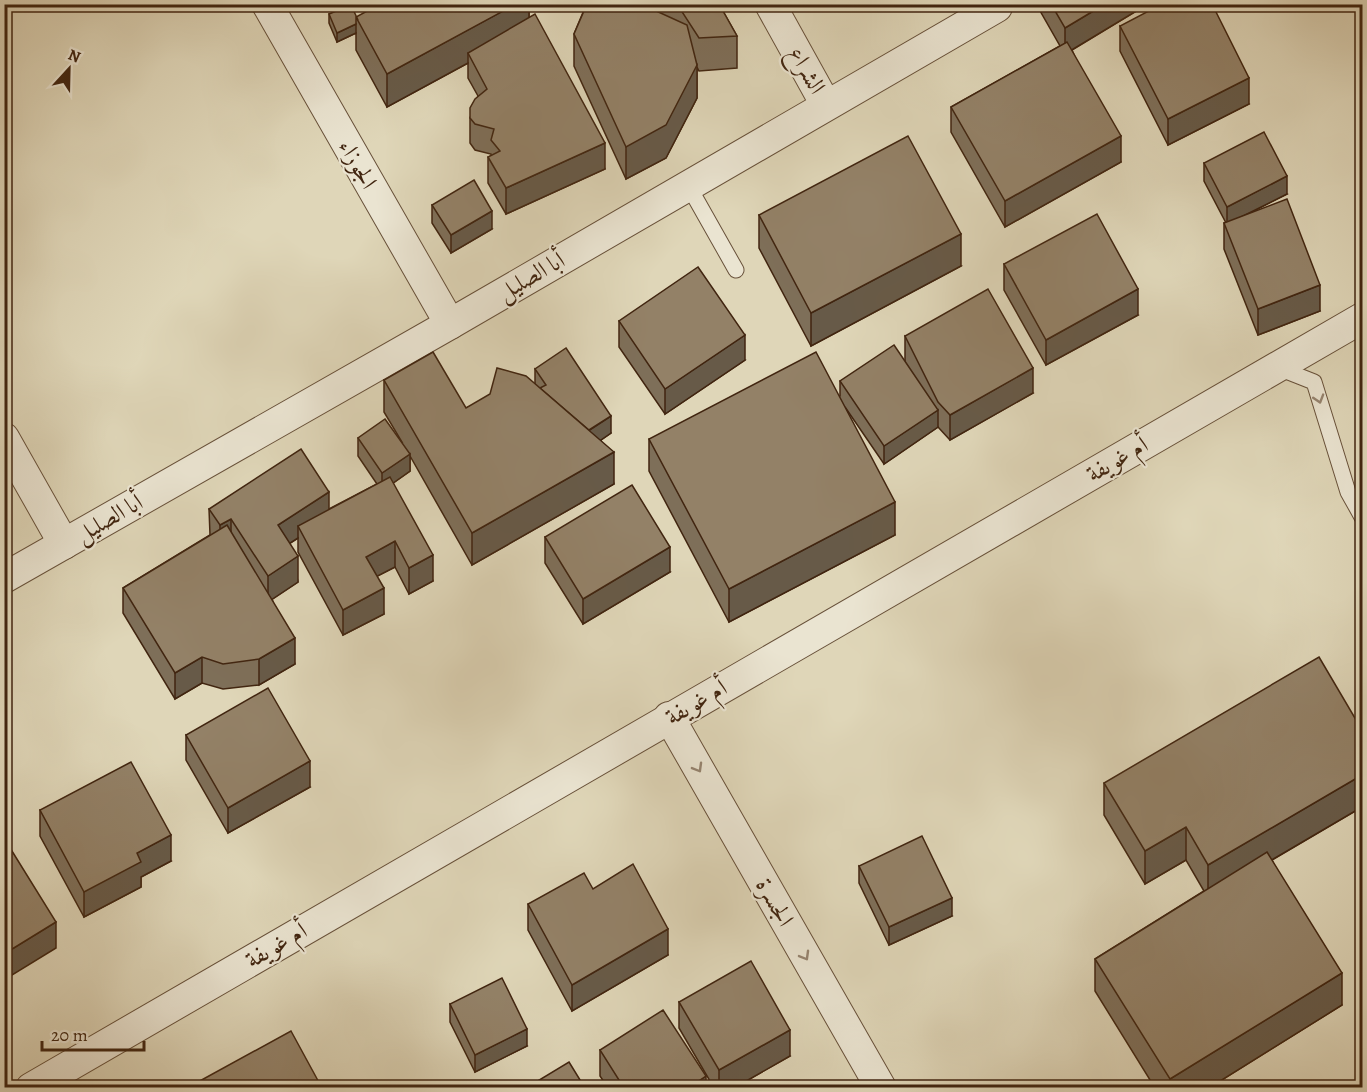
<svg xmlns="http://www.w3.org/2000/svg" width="1367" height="1092" font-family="Alegreya,Amiri,serif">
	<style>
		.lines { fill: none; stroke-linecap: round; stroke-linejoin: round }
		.lane-casing { stroke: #68513a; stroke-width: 17 }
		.street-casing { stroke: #68513a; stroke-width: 32 }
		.lane { stroke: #eae4d1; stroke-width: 15 }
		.street { stroke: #eae4d1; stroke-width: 30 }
		.wall { fill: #7e6f59; stroke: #412510; stroke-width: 1.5 }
		.shaded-wall { fill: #675a48; stroke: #412510; stroke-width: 1.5 }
		.building { fill: #938167; stroke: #412510; stroke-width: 1.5 }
		.oneway { stroke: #968470 }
		.labels { text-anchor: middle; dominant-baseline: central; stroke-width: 4.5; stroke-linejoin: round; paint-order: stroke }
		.street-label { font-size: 24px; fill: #412510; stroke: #eae4d1 }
	</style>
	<rect width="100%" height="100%" fill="#dfd6b8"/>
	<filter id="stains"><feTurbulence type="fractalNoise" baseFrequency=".00333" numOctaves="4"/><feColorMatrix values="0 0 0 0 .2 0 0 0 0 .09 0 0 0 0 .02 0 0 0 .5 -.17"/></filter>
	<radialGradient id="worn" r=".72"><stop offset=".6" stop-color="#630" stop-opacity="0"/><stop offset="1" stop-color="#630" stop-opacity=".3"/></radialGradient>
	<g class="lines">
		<g class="lane-casing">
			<g id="lane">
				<polyline points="688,185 736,270"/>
				<polyline points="1276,367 1314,382 1348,492 1362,517"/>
			</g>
		</g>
		<g class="street-casing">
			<g id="street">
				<polyline points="267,4 450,324"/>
				<polyline points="770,4 826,105"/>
				<polyline points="4,438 64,544"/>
				<polyline points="4,578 450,324 997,7"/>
				<polyline points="669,717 881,1088"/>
				<polyline points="31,1088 1362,318"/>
			</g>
		</g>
		<use href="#lane" class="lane"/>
		<use href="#street" class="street"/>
	</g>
	<g class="wall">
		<polygon points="529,4 529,17 605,169 506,214 488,183 488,157 491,156 491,154 475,150 470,143 470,118 478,96 468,78 468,63 387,107 356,50 356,33 337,42 329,23 329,14 356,17"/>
		<polygon points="584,4 723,4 723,11 737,36 737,68 699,71 697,67 697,98 666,158 626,179 574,66 574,34 584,10"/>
		<polygon points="1039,4 1148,4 1072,50 1121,162 1005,227 951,132 951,107 1060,46 1039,9"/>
		<polygon points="1120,26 1249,104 1168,145 1120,51"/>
		<polygon points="1204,163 1287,194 1244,216 1320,311 1258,335 1224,249 1224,223 1226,223 1204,181"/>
		<polygon points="432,205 492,229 451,253 432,223"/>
		<polygon points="759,215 961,266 811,346 759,248"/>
		<polygon points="1004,264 1138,315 1046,365 1004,290"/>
		<polygon points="619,321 745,360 665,414 619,347"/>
		<polygon points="905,336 1033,393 950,440 938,427 884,464 845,407 895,535 729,622 649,471 649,439 840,396 840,381 905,362"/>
		<polygon points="535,369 611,433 601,440 614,484 472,565 410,456 410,471 393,483 433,581 409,594 395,567 377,576 384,614 343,635 298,552 298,538 290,543 298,582 272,599 295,664 259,685 223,689 202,683 175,699 123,613 123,588 210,535 209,509 329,509 377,484 358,456 358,438 402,442 384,412 384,380 466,408 535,384"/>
		<polygon points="545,537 670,572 583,624 545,563"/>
		<polygon points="1362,730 1362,807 1272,860 1342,1005 1209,1088 1155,1088 1095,991 1095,959 1204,891 1186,860 1145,884 1104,815 1104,783"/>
		<polygon points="186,735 310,787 228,833 186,760"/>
		<polygon points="40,810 171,861 141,877 141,887 84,917 40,836"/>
		<polygon points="859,866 952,916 889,945 859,883"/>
		<polygon points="593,889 668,955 572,1011 528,930 528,904"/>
		<polygon points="679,1002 790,1056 734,1088 714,1088 679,1028"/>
		<polygon points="450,1004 527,1046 475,1072 450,1022"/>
		<polygon points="600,1050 706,1088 608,1088 600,1076"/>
	</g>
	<g class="shaded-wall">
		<polygon points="516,4 529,4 529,30 468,53 468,63 387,107 387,74"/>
		<polygon points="1105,4 1148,4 1065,54 1065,28"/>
		<polygon points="356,24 356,33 337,42 337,33"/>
		<polygon points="697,65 697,98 666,158 626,179 626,147"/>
		<polygon points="1249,78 1249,104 1168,145 1168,119"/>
		<polygon points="1121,136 1121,162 1005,227 1005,201"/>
		<polygon points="605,143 605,169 506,214 506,188"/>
		<polygon points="1287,176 1287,194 1227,224 1227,207"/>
		<polygon points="492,211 492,229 451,253 451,235"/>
		<polygon points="961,234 961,266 811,346 811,313"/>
		<polygon points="1320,285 1320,311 1258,335 1258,309"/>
		<polygon points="1138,289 1138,315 1046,365 1046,340"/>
		<polygon points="745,335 745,360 665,414 665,389"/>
		<polygon points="1033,368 1033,393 950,440 950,415"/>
		<polygon points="938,410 938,427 884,464 884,446"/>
		<polygon points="611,416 611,433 582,453 582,435"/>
		<polygon points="614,452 614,484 472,565 472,533"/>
		<polygon points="410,454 410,471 382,491 382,473"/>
		<polygon points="329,492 329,517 298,526 298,538 278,551 278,525"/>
		<polygon points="895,502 895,535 729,622 729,589"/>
		<polygon points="231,519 231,544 220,551 220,525"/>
		<polygon points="395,541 395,567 366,582 366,557"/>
		<polygon points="670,547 670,572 583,624 583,599"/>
		<polygon points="433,555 433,581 409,594 409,568"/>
		<polygon points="298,556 298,582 268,602 268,576"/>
		<polygon points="384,588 384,614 343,635 343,610"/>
		<polygon points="295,638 295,664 259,685 259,659"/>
		<polygon points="202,657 202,683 175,699 175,673"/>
		<polygon points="310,761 310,787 228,833 228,808"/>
		<polygon points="1362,775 1362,807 1208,897 1208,865"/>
		<polygon points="1186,827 1186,860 1145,884 1145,851"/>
		<polygon points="171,835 171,861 141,877 141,887 84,917 84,892 137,853"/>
		<polygon points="952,898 952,916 889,945 889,927"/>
		<polygon points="56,922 56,948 4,980 4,954"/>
		<polygon points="668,929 668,955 572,1011 572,985"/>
		<polygon points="1342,973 1342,1005 1209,1088 1170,1088 1170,1079"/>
		<polygon points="527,1029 527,1046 475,1072 475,1055"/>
		<polygon points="790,1030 790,1056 734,1088 719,1088 719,1070"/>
		<polygon points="706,1076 706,1088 688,1088"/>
	</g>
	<g class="building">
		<polygon points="380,4 516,4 387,74 356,17"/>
		<polygon points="587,4 655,4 654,10 687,25 697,65 666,125 626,147 574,34"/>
		<polygon points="673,4 719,4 737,36 699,38 679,7"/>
		<polygon points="1051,4 1105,4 1065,28"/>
		<polygon points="1162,4 1212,4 1249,78 1168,119 1120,26"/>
		<polygon points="351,5 358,20 356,17 356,24 337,33 329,14"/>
		<polygon points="535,14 605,143 506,188 488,157 500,151 491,140 494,129 475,124 470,118 470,108 475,99 487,89 468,53"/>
		<polygon points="1067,42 1121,136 1005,201 951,107"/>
		<polygon points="1264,132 1287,176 1227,207 1204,163"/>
		<polygon points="908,136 961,234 811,313 759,215"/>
		<polygon points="474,180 492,211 451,235 432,205"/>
		<polygon points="1287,199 1320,285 1258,309 1224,223"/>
		<polygon points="1097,214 1138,289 1046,340 1004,264"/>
		<polygon points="698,267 745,335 665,389 619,321"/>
		<polygon points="988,289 1033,368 950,415 938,402 905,336"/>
		<polygon points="894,345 938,410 884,446 840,381"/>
		<polygon points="566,348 611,416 589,430 540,388 546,385 535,369"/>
		<polygon points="433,352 466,408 490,394 497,368 526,376 614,452 472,533 384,380"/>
		<polygon points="816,352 895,502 729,589 649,439"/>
		<polygon points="385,419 410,454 382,473 358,438"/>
		<polygon points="301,449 329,492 278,525 298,556 268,576 231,519 220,525 209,509"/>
		<polygon points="390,477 433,555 409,568 395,541 366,557 384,588 343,610 298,526"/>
		<polygon points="632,485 670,547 583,599 545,537"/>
		<polygon points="227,525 295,638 259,659 223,664 202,657 175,673 123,588"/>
		<polygon points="1319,657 1362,730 1362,775 1208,865 1186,827 1145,851 1104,783"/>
		<polygon points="268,688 310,761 228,808 186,735"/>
		<polygon points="131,762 171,835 137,853 141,862 84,892 40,810"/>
		<polygon points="922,836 952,898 889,927 859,866"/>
		<polygon points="7,843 56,922 4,954 4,844"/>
		<polygon points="1267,852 1342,973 1170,1079 1095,959"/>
		<polygon points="633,864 668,929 572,985 528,904 584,873 593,889"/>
		<polygon points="751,961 790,1030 719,1070 679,1002"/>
		<polygon points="502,978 527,1029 475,1055 450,1004"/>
		<polygon points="663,1010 706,1076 688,1088 624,1088 600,1050"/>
		<polygon points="291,1031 322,1088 187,1088"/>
		<polygon points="569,1062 585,1088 526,1088"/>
	</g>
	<defs><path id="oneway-chevron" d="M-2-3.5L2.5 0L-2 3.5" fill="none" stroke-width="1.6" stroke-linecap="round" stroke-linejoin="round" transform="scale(1.5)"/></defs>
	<g class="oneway">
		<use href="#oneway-chevron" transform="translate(1319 399) rotate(73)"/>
		<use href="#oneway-chevron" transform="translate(698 768) rotate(60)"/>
		<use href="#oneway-chevron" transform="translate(805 956) rotate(60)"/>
	</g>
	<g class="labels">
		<g class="street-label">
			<text transform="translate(807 70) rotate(60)">الشراع</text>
			<text transform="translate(358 164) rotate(60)">الجوزاء</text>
			<text transform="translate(531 276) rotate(-30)">أبا الصليل</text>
			<text transform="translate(1117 459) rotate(-30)">أم غويفة</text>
			<text transform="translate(109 518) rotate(-30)">أبا الصليل</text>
			<text transform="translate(696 702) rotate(-30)">أم غويفة</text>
			<text transform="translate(775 902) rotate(60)">الجسرة</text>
			<text transform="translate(276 945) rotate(-30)">أم غويفة</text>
		</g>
	</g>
	<rect width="1367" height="1092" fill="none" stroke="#dfd6b8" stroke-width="24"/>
	<rect x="6" y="6" width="1355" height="1080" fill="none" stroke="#412510" stroke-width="3"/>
	<rect x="12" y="12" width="1343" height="1068" fill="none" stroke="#412510" stroke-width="1.5"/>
	<g transform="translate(69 69) rotate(22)" stroke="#eae4d1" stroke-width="4.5" paint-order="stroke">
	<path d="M0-4.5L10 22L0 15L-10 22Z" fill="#412510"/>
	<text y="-9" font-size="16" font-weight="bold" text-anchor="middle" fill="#412510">N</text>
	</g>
	<path d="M42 1041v9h102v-9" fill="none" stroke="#412510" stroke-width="3"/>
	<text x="51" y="1041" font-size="18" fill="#412510" stroke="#eae4d1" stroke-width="4.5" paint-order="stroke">20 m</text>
	<rect width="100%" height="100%" filter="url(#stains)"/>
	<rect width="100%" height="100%" fill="url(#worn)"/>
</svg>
